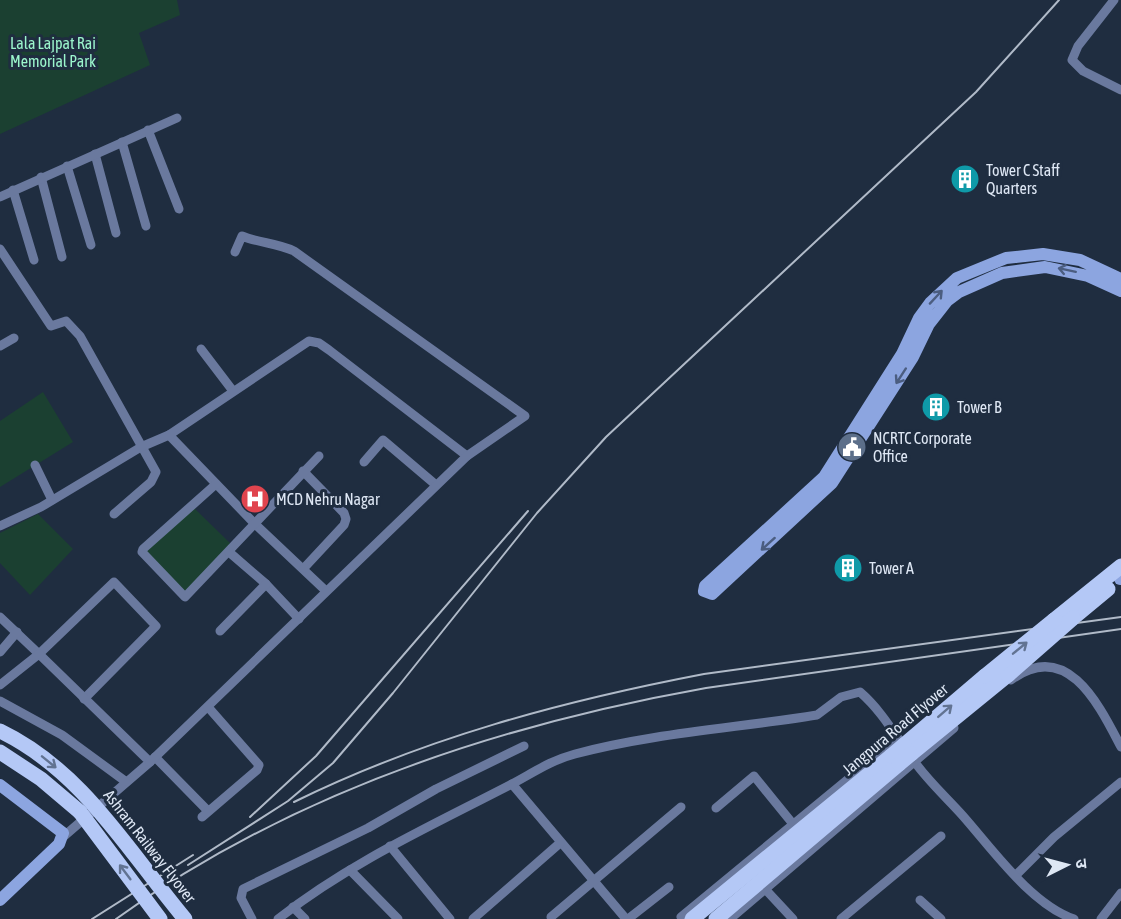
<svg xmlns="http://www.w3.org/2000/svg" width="1121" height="919" font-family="'Asap Condensed','Noto Sans Devanagari',sans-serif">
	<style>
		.green { fill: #1b4031 }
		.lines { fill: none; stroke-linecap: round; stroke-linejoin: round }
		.street { stroke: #6a799e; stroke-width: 9 }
		.secondary { stroke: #8ca5e0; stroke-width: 12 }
		.primary { stroke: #b4c8f6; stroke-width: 15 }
		.rail { stroke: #b0bac8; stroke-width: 2 }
		.primary-bridge { stroke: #b4c8f6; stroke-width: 15 }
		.oneway { stroke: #4b5d80 }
		.oneway2 { stroke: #627392 }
		.labels { text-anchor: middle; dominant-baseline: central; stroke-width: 6; stroke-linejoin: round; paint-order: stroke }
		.park-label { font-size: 16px; fill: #9bf5cc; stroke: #1f2d40 }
		.poi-label { font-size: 16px; fill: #dee7f4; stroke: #1f2d40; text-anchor: start }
		.street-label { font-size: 16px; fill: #dee7f4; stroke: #1f2d40 }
	</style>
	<rect width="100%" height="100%" fill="#1f2d40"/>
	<g class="green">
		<polygon points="0,0 177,0 180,15 139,33 150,65 0,134"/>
		<polygon points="43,392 73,442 0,487 0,421"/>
		<polygon points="194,508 232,545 188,595 144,552"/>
		<polygon points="38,514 73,549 30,595 0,563 0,533"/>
	</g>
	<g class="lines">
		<g class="street">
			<polyline points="1114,0 1078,46 1072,60 1083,71 1121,90"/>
			<polyline points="148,130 179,209"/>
			<polyline points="122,142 146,226"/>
			<polyline points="95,154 116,233"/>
			<polyline points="67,166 91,245"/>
			<polyline points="41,177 62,257"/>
			<polyline points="13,190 34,260"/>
			<polyline points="0,197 177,118"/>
			<polyline points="0,249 51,326 66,321 80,336 156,472 151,482 114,514"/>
			<polyline points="0,346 14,338"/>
			<polyline points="201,349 233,391"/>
			<polyline points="169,435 254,523 326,591"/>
			<polyline points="364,462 383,440 436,485"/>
			<polyline points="35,465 52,500"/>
			<polyline points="303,471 344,513 346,519 344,525 304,568"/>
			<polyline points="216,484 143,549 142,552 185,597 319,456"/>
			<polyline points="0,526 41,507 141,447 169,435 309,341 319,343 329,350 467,456"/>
			<polyline points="229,552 266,584 299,619"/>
			<polyline points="0,617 39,654 114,582 156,626 84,699"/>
			<polyline points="220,631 266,584"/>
			<polyline points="0,652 17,632"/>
			<path d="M1011,680c56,-42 88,25 110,67"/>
			<polyline points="0,685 39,654 150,762 63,837"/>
			<polyline points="0,701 62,735 125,781"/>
			<polyline points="155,757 208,811"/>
			<path d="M150,762l317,-306 58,-40 -231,-165c-17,-8 -35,-8 -52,-15l-7,16"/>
			<polyline points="512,784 626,919"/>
			<polyline points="716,808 754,776 793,824"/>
			<polyline points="202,817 257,770 259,765 208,707"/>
			<polyline points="390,846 450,919"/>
			<polyline points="350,870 398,919"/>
			<polyline points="1016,875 1054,837 1121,782"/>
			<polyline points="766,890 793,919"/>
			<polyline points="920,900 941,919"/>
			<polyline points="293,907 305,919"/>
			<polyline points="551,917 681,807"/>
			<polyline points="252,919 241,898 243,889 368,828 436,789 524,746"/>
			<path d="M278,919c71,-56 153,-93 232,-134 23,-12 39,-24 65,-31 79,-21 162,-26 242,-39l24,-18 19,-5c23,20 36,45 54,69 14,20 33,37 49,55 30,34 68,88 111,103"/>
			<polyline points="473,919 560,843"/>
			<polyline points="628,919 669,887"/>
			<polyline points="682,919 681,917 898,738"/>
			<polyline points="730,919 954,728"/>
			<polyline points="841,919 941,836"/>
			<polyline points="1101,919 1121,893"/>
		</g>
		<g class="secondary">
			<polyline points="1121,279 1080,260 1043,254 1006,258 957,278 930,303 919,318 902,354 824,477 705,586 704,591 712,594 832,483 913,357 929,324 947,301 959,292 1002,273 1045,267 1088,276 1121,291"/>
			<polyline points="1120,579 1121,579"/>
			<polyline points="0,785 63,833 59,844 0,900"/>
		</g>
		<g class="primary">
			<polyline points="1073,618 1108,589"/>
			<polyline points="1054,620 1121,566"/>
			<polyline points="904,745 985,676"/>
			<polyline points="0,752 41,779 80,812"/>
			<polyline points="911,754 1008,675"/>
			<polyline points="692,919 891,756"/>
			<polyline points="716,919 899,764"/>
		</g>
		<g class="rail">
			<path d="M294,802c130,-64 269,-101 410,-128l417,-57"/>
			<polyline points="250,817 316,756 528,511"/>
			<polyline points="188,865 288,801 333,763 393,693 537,513 606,437 976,92 1059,0"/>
			<polyline points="92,919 193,855"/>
			<path d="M116,919c173,-125 382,-194 590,-231l415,-59"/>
		</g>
		<g class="primary-bridge">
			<polyline points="1008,675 1073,618"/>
			<polyline points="985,676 1054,620"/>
			<path d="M0,731c83,40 128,120 185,188"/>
			<polyline points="891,756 904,745"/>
			<polyline points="899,764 911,754"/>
			<polyline points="80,812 160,919"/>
		</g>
	</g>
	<defs><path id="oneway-shaft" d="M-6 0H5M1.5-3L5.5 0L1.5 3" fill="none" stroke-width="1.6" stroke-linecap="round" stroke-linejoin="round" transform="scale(1.5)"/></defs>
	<g class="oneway">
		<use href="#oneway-shaft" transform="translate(1067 270) rotate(-168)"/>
		<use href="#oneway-shaft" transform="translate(936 297) rotate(-47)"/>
		<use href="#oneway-shaft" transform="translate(901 376) rotate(123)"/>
		<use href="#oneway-shaft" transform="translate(768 544) rotate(138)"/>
	</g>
	<g class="oneway2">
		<use href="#oneway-shaft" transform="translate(1020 648) rotate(-39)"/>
		<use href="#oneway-shaft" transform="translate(945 711) rotate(-41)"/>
		<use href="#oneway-shaft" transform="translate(49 762) rotate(39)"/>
		<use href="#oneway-shaft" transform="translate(125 872) rotate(-127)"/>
	</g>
	<defs>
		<g id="building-disc" transform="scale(1.5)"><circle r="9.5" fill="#0f9aa8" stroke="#1f2d40"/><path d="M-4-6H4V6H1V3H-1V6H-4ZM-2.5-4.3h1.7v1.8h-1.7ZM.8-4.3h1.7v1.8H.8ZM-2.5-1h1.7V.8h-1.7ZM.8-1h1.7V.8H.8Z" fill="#fff"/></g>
		<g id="civic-disc" transform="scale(1.5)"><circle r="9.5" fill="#5c6f8a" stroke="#1f2d40"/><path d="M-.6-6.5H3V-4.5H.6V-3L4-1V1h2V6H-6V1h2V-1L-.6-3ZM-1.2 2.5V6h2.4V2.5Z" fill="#fff"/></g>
		<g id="hospital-disc" transform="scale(1.5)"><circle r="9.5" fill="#e0444e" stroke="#1f2d40"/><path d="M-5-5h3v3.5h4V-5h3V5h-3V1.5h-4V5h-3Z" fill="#fff"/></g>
	</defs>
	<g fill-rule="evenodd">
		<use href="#building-disc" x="965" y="179"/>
		<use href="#building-disc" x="936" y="407"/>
		<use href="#civic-disc" x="852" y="447"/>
		<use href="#hospital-disc" x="255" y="499"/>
		<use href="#building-disc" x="848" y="568"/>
	</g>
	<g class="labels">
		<g class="park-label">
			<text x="53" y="43">Lala Lajpat Rai<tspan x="53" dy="18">Memorial Park</tspan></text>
		</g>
		<g class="poi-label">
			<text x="986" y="170">Tower C Staff<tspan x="986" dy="18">Quarters</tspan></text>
			<text x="957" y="407">Tower B</text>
			<text x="873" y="438">NCRTC Corporate<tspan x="873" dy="18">Office</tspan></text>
			<text x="276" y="499">MCD Nehru Nagar</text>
			<text x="869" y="568">Tower A</text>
		</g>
		<g class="street-label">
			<text transform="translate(895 729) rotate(-40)">Jangpura Road Flyover</text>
			<text transform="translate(150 846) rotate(52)">Ashram Railway Flyover</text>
		</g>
	</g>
	<g transform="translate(1067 865) rotate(84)" stroke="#1f2d40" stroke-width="4.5" paint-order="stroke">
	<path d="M0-4.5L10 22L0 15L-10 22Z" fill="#dee7f4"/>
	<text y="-9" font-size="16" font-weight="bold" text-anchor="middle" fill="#dee7f4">उ</text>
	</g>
</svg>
